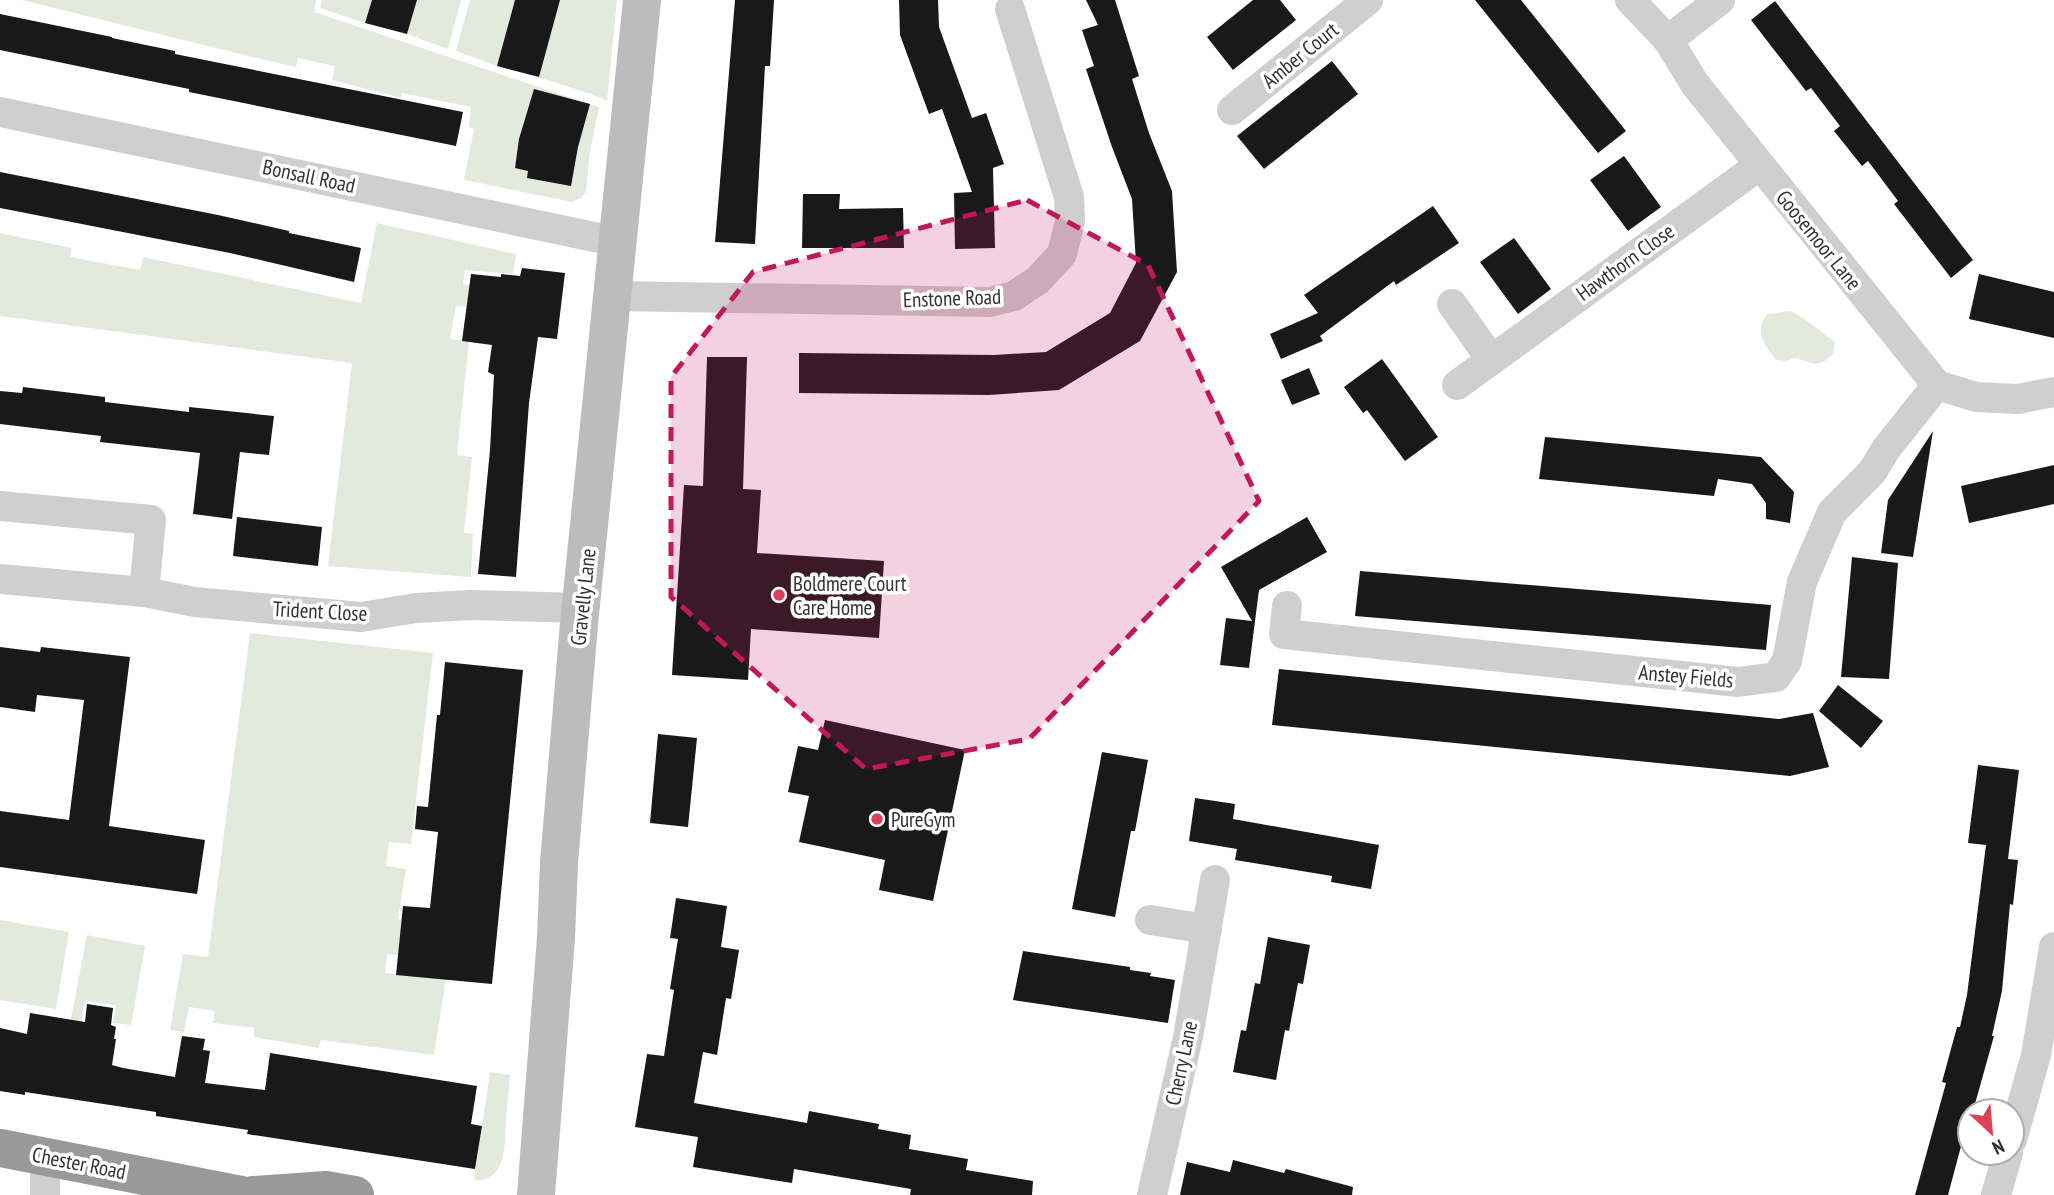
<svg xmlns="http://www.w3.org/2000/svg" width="2054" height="1195" font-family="'PT Sans Narrow',sans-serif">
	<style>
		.green { fill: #e3e9dc }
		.building { fill: #191919 }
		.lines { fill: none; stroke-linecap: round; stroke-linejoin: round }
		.street { stroke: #cfcfcf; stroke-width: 30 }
		.secondary { stroke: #bcbcbc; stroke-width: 38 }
		.highway { stroke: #999; stroke-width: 38 }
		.marked { fill: #c2185b; fill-opacity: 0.2; stroke: #c2185b; stroke-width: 5; stroke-dasharray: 14 9; stroke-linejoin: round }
		.poi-dot { fill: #dc4157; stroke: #fff; stroke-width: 2.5 }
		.labels { text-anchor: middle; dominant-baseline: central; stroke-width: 7; stroke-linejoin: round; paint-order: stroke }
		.street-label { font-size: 21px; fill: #323232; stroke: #fff }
		.poi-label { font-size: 21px; fill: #323232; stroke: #fff; text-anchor: start }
	</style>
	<rect width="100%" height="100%" fill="#fff"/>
	<g class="green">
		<polygon points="22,0 316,0 314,12 599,107 590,151 586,192 581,198 572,202 464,180 474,129 469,127 471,107 402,93 401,98 332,80 335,66 298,58 296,67 260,59"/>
		<polygon points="322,0 372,0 365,23 320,8"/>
		<polygon points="417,0 461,0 448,49 407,34"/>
		<polygon points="470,0 515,0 497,66 456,51"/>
		<polygon points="560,0 617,0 607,101 591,94 538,77"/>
		<polygon points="377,223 516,254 513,274 465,270 463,284 482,287 478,308 456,306 450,339 469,342 457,455 472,457 464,533 473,534 471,577 328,566 352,363 0,316 0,233 72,248 70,257 140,270 143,257 361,303"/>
		<path d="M1790,311c16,7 30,20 45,31l-2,12 -8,7 -10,3 -21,-6 -8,3 -10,-1c-12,-16 -22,-27 -9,-46z"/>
		<polygon points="250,633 433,653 411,844 389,842 386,866 406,869 398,919 419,921 447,959 387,954 385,973 446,979 434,1055 321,1040 319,1048 254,1037 254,1028 213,1023 215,1011 189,1007 184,1032 170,1030 183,954 208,957"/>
		<polygon points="0,920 69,932 56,1009 0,1000"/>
		<polygon points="87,935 145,946 131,1025 113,1023 116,1005 85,1001 77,1045 66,1044"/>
		<path d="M490,1072l20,3c-1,15 -3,30 -4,45 -1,23 1,63 -32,60z"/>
	</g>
	<g class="building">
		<polygon points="372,0 417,0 407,34 365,23"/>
		<polygon points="515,0 560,0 539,77 497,66"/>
		<polygon points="735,0 774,0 770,66 765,66 755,244 715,242"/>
		<polygon points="899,0 938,0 939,27 972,118 986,113 1004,164 993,168 995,248 955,249 954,193 972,192 942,109 929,114 900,35"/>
		<polygon points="1086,0 1115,0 1139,76 1132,79 1149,133 1172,191 1177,272 1140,341 1059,390 989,395 799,393 799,353 994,355 1046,352 1110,313 1136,263 1132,199 1112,147 1086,69 1094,66 1082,30 1098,25"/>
		<polygon points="1253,0 1280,0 1296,20 1233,70 1207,37"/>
		<polygon points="1475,0 1521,0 1626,131 1598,153"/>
		<polygon points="1775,1 1973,260 1951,278 1894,204 1898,201 1868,161 1862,166 1834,131 1840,126 1811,88 1806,91 1751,20"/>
		<polygon points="0,14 112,37 112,38 175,51 175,54 463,112 456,146 189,92 189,89 0,50"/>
		<polygon points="1332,61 1358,94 1264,169 1237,136"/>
		<polygon points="534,89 590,104 578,147 571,186 527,178 528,171 515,168 519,139"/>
		<polygon points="1624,156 1661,207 1628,231 1590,180"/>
		<polygon points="0,172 218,215 289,231 289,233 361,248 354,282 230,253 0,208"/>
		<polygon points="803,194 840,194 839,209 903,208 904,248 802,248"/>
		<polygon points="1433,206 1459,243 1396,285 1394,281 1320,336 1323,341 1281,359 1270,334 1318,313 1304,295"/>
		<polygon points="1514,238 1551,289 1518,314 1480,262"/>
		<polygon points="522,268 565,273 557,339 538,337 529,403 516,577 478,574 490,450 494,375 488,372 492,345 462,341 471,274 501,277 501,274 520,276"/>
		<polygon points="1979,274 2054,292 2054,338 1969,319"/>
		<polygon points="707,357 747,357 743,489 761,490 757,553 884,561 879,638 751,629 748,680 672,675 684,485 703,486"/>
		<polygon points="1382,359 1438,437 1405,461 1367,410 1363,413 1344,387"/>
		<polygon points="1309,368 1320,394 1292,405 1281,380"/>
		<polygon points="23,387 105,397 105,402 189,412 189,407 274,416 269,455 240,452 232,519 193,514 200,453 100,442 101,436 0,424 0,391 22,393"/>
		<polygon points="1933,431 1913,557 1881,553 1888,500"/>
		<polygon points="1545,437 1761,457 1794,492 1790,523 1766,519 1766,503 1752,484 1718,479 1714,496 1539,479"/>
		<polygon points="2054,465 2054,504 1969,523 1961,486"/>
		<polygon points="237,517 322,527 318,566 233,556"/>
		<polygon points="1307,517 1327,552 1259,590 1249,668 1220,665 1226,618 1252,621 1221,567"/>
		<polygon points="1852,557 1898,563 1889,679 1841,677"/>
		<polygon points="1360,571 1771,605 1766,650 1355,616"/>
		<polygon points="0,647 40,652 41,647 130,657 109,826 205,840 197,894 0,867 0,811 69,820 84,700 37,695 35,712 0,707"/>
		<polygon points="445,662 523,670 492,984 396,975 403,906 430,908 438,832 415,829 417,806 428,807 437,715 440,715"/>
		<polygon points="1279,669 1779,719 1813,713 1829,767 1790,776 1272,725"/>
		<polygon points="1838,685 1883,721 1861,748 1819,711"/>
		<polygon points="825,720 965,750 933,901 879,890 885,860 799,842 809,796 788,792 798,746 818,750"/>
		<polygon points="658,734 697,738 688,827 650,823"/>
		<polygon points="1102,752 1148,760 1135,831 1131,831 1115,917 1072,909"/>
		<polygon points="1978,765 2019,770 2008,859 2018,860 2013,905 2010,904 2002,991 1992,1036 1994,1036 1973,1111 1970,1111 1970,1120 1967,1124 1948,1195 1915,1195 1946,1083 1942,1082 1957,1027 1960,1027 1967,995 1986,845 1968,843"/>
		<polygon points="1195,798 1235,804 1233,819 1379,845 1371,889 1331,882 1332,876 1235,860 1237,849 1189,841"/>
		<polygon points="676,898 727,906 721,947 739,950 731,999 726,998 717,1055 703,1052 694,1103 807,1123 809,1111 879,1124 878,1129 911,1135 909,1149 968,1159 966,1170 1033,1181 1032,1195 910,1195 911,1189 794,1169 792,1183 693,1167 698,1137 635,1127 647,1054 664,1056 674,990 670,989 678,939 670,938"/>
		<polygon points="1268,937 1310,945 1303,984 1298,983 1289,1031 1285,1030 1276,1080 1233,1072 1241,1030 1246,1031 1255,983 1260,984"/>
		<polygon points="1023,951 1130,967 1130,970 1151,973 1150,976 1175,980 1168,1023 1013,1000"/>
		<polygon points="87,1004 113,1008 111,1025 116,1027 114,1039 116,1039 112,1065 123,1068 175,1077 182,1036 205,1039 203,1050 210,1051 205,1083 265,1090 270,1053 477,1086 471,1124 482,1126 475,1169 247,1134 248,1130 156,1116 156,1112 25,1092 25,1095 0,1091 0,1028 27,1034 30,1013 85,1022"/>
		<polygon points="1233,1160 1284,1173 1286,1169 1353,1187 1352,1195 1180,1195 1187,1162 1230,1172"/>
	</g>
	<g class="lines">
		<g class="street">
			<polyline points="1630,0 1668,40 1695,84 1937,385 1976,397 2018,399 2054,392"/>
			<polyline points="1668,40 1720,0"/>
			<polyline points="1232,110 1368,0"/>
			<polyline points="0,112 618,242"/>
			<polyline points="613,296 990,302 1014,296 1038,280 1062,254 1070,221 1069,197 1010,9"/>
			<polyline points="1452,304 1491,359"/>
			<polyline points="1457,385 1760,165"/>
			<polyline points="0,506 151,520 144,592"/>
			<polyline points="0,579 144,592 195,602 361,617 416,608 471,605 581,608"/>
			<polyline points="1287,606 1284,634 1738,682 1776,677 1787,661 1802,582 1832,512 1872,472 1886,449 1937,385"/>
			<polyline points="1150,920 1207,929"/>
			<polyline points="2012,1140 2036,1055 2054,947"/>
			<polyline points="45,1157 45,1195"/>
			<polyline points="1152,1195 1188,1037 1215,880"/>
			<polyline points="1996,1195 2008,1153"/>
		</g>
		<polyline class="secondary" points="536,1195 556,938 559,863 579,624 642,0"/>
		<g class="highway">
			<polyline points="0,1148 241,1195"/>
			<polyline points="253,1195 326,1190 355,1195"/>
		</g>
	</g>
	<path class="marked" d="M1027,200l121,65 111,236 -230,238 -163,30 -195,-172v-220l82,-105z"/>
	<g class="poi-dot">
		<circle cx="779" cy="595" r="7"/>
		<circle cx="877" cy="819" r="7"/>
	</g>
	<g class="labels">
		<g class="street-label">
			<text transform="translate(1300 55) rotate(-39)">Amber Court</text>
			<text transform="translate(309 176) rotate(12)">Bonsall Road</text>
			<text transform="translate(1819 240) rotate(51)">Goosemoor Lane</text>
			<text transform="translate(1625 262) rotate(-36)">Hawthorn Close</text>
			<text transform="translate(952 298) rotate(-2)">Enstone Road</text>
			<text transform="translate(583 597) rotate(-84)">Gravelly Lane</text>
			<text transform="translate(320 611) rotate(3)">Trident Close</text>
			<text transform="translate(1686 676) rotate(5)">Anstey Fields</text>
			<text transform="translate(1181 1063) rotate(-78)">Cherry Lane</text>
			<text transform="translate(79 1163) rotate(11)">Chester Road</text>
		</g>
		<g class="poi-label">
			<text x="793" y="583">Boldmere Court<tspan x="793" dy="24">Care Home</tspan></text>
			<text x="891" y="819">PureGym</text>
		</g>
	</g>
	<g transform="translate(1991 1132) rotate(154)"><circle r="33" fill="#ffffff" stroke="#adadad" stroke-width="2"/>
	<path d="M0-5L12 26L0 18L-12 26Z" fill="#dc4157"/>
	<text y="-10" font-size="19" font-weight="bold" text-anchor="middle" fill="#323232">N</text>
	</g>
</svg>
